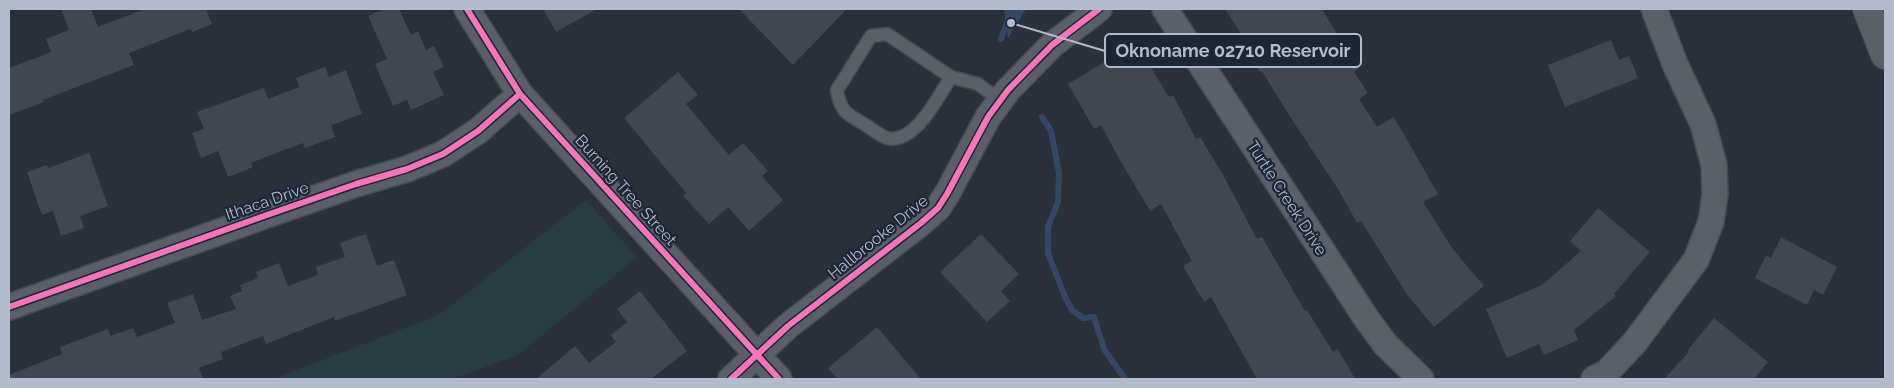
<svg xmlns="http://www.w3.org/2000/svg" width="1894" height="388" font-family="Raleway,sans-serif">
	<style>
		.green { fill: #253d41 }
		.water { fill: #334866 }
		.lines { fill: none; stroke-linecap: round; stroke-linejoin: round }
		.stream { stroke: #334866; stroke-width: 6 }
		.building { fill: #414750 }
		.service-casing { stroke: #464b52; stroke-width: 15 }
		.minor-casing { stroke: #464b52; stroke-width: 28 }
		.tertiary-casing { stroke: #464b52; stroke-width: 30 }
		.service { stroke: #5a5f68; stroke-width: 12 }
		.minor { stroke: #5a5f68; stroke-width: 25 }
		.tertiary { stroke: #5a5f68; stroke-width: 28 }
		.cycleway-casing { stroke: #1b2636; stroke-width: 9 }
		.cycleway { stroke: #fb73b8; stroke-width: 6 }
		.labels { text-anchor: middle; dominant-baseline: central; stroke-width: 4.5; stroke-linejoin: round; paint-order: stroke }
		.street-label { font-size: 16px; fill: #b3bccc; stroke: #1b2636 }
		.leader { fill: none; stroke: #b3bccc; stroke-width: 2 }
		.callout-dot { fill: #b3bccc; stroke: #1b2636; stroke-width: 2 }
		.callout { fill: #1b2636; stroke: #b3bccc; stroke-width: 2 }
		.callout-label { font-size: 18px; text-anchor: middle; font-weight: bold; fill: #b3bccc }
	</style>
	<rect width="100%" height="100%" fill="#29303a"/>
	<polygon class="green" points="586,200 637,257 518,355 452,379 273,379 439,315"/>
	<polygon class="water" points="1004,9 1026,9 1008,38"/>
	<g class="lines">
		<g class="stream">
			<polyline points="1001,39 1012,9"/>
			<polyline points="1042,117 1051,131 1059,173 1058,202 1048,227 1048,253 1065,297 1072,310 1083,318 1094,317 1104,349 1125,379"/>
		</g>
	</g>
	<g class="building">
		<polygon points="61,9 91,9 98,27 144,9 206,9 212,24 192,32 190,29 129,53 134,65 43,100 44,102 9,115 9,68 51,52 46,39 69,30"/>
		<polygon points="384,9 399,9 411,35 418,31 426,50 434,46 444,67 433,72 444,95 411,110 407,100 393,106 375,64 387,59 368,16"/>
		<polygon points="543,9 597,9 556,32"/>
		<polygon points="739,9 847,9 793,65"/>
		<polygon points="1225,9 1322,9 1358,69 1354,72 1368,93 1359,99 1377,127 1394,117 1438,194 1423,202 1452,248 1484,286 1434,327 1408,296 1361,221 1357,223 1340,192 1287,112 1262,71 1260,72 1242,43 1246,41"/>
		<polygon points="1611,40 1619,60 1629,56 1638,78 1565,107 1548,65"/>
		<polygon points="1136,43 1169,97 1173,95 1196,139 1200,137 1222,173 1257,239 1262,237 1305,311 1307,310 1333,352 1338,349 1355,379 1257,379 1211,297 1204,302 1183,266 1192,261 1161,204 1150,211 1121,162 1101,125 1094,129 1068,84"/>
		<polygon points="325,67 329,77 346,70 362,114 331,125 335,137 305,148 303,143 251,163 253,167 228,177 218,151 201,158 192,133 204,129 197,112 264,88 268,99 299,87 296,78"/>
		<polygon points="678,72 698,95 686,104 729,155 743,143 768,171 762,176 783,200 749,231 728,207 709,224 683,196 686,193 624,118"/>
		<polygon points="89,153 108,206 80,216 84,228 61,236 53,211 42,215 27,172 47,165 48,168"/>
		<polygon points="1598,208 1650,252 1614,294 1616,296 1574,330 1578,340 1544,355 1539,344 1507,358 1486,309 1542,285 1581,251 1570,241"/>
		<polygon points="366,234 377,266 394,260 407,295 335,321 334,317 266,344 263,336 221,352 223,359 199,368 203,379 9,379 9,375 62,354 60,347 108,329 111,336 133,328 137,337 175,323 167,303 193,294 202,320 236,309 230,296 242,291 240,285 258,278 256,272 279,263 288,286 318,275 316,267 345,257 340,243"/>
		<polygon points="981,234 1019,274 1001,291 1010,301 987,322 940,272"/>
		<polygon points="1781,237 1837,267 1823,295 1814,290 1807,305 1755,278 1766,255 1771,258"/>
		<polygon points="640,291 687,351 651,379 536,379 575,346 589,363 616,342 611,335 627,322 617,309"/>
		<polygon points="1714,318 1768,362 1754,379 1664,379 1689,352 1687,351"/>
		<polygon points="877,327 921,379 837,379 828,368"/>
	</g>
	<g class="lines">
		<g class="service-casing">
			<path id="service" d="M951,77c-12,18 -36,68 -64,61 -7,-2 -16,-10 -23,-14 -18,-10 -24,-13 -27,-34l34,-54 16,-2 64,43 27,7 22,16"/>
		</g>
		<g class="minor-casing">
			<g id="minor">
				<polyline points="467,9 520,94 779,379"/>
				<polyline points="1165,9 1366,318 1385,344 1421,379"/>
				<polyline points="9,307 267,215 356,184 407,169 443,154 478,131 520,94"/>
				<polyline points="731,379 788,326 921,223 938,208 947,194 988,117 1008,90 1052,45 1099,9"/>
				<polyline points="1594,379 1607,372 1635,342 1696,260 1711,222 1715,194 1714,165 1703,124 1675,64 1654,9"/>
			</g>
		</g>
		<g class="tertiary-casing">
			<polyline id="tertiary" points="1867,9 1885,55"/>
		</g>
		<use href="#service" class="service"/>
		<use href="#minor" class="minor"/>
		<use href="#tertiary" class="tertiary"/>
		<g class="cycleway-casing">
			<g id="cycleway">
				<polyline points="467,9 520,94 779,379"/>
				<polyline points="9,307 267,215 356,184 407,169 443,154 478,131 520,94"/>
				<polyline points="731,379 788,326 921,223 938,208 947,194 988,117 1008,90 1052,45 1099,9"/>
			</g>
		</g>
		<use href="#cycleway" class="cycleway"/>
	</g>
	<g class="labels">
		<g class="street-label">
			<text transform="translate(626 190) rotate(48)">Burning Tree Street</text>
			<text transform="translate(1287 198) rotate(57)">Turtle Creek Drive</text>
			<text transform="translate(267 201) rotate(-19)">Ithaca Drive</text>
			<text transform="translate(878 237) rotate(-39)">Hallbrooke Drive</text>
		</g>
	</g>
	<path class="leader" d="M1011 23L1105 51"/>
	<circle class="callout-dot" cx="1011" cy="23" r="5"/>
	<rect class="callout" x="1105" y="34" width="256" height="33" rx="5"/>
	<g class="callout-label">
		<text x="1233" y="57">Oknoname 02710 Reservoir</text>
	</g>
	<rect width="1894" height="388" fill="none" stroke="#b3bccc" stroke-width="20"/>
</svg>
